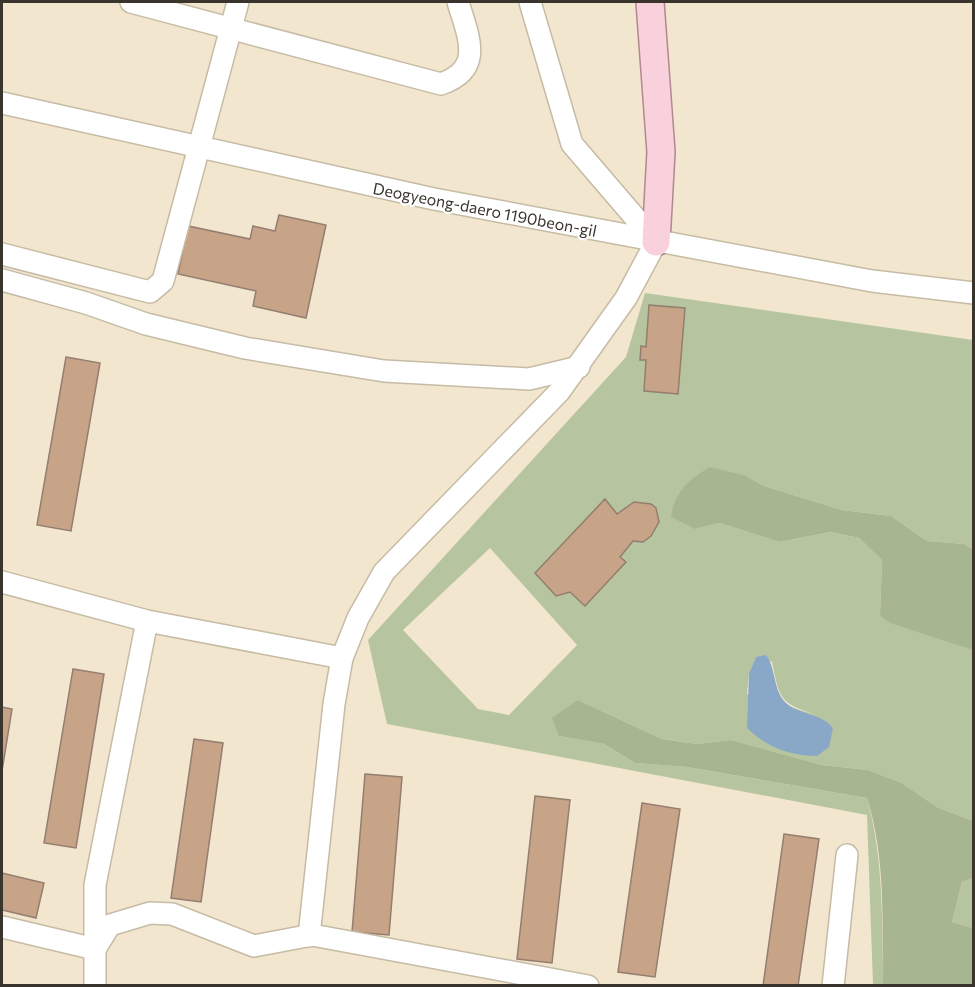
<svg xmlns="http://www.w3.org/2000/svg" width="975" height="987" font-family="Commissioner,sans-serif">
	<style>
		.green { fill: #b6c5a0; fill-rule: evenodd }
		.forest { fill: #a7b690 }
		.water { fill: #89a8c7 }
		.building { fill: #c7a388; stroke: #937e6f; stroke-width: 1.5 }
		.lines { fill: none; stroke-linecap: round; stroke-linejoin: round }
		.minor-casing { stroke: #c6bba4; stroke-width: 24 }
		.major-casing { stroke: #b38790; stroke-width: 30 }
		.minor { stroke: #fff; stroke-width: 21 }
		.major { stroke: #f8d1dd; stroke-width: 27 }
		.labels { text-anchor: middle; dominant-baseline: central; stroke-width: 4.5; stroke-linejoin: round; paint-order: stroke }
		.street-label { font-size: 16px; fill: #3a352c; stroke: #fff }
	</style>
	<rect width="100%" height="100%" fill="#f2e6ce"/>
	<g class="green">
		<path d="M645,293l328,47v210l-8,-6 -38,-3 -36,-25 -49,-6 -78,-24 -18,-10 -51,53 25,-6 59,19 52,-10 28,6 23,22 -2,55 93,35v171l-36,-14 -35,-24 -34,-13 -46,-5 -91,-25 -34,4 -35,-5 -84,-39 -19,36 45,8 31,19 52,4 180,31c17,61 15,125 16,187h-10l-6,-170 -480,-91 -19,-84 258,-283zM490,548l87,97 -68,70 -31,-6 -75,-79zM756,657l16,5c8,40 9,41 47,54l-72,-22 2,-21z"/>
		<polygon points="973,878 973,928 952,922 962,882"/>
	</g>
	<g class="forest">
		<path d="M710,467l36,9 18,10 78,24 49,6 36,25 38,3 8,6v100l-83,-27 -10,-8 2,-55 -23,-22 -28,-6 -52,10 -59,-19 -25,6 -24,-12c3,-24 18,-38 39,-50z"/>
		<path d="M578,700l84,39 35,5 34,-4 91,25 46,5 34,13 35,24 36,14v57l-11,4 -10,40 21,6v57h-90c-1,-62 3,-127 -16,-187l-180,-31 -52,-4 -31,-19 -45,-8 -7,-18z"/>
	</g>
	<path class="water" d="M766,655c10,13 7,34 19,47 13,13 35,10 48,26l-4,19 -12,9c-27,0 -51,-9 -70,-28l2,-55 7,-16z"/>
	<g class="building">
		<polygon points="279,215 326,225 306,318 253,306 256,291 178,274 188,226 250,239 253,226 275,231"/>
		<polygon points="649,305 685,308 678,394 644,391 646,360 640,360 641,346 646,347"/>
		<polygon points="66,357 100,363 71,531 37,525"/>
		<polygon points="605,499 617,514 634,502 651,504 656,508 659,522 651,536 643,542 633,541 620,557 626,562 585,606 570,592 556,596 535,573"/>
		<polygon points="73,669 104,674 76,848 44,843"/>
		<polygon points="2,707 12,709 2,771"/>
		<polygon points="194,739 223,743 201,902 171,898"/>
		<polygon points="365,774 402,777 389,935 352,932"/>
		<polygon points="535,796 570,800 552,963 517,959"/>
		<polygon points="642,803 680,809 655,977 618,972"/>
		<polygon points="784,834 819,839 798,986 763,986"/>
		<polygon points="2,873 44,883 36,918 2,910"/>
	</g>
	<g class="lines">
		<g class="minor-casing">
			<g id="minor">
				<path d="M131,2l310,82c44,-15 27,-48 17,-82"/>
				<polyline points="2,103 434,199 872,281 974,293"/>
				<polyline points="2,254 150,292 163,281 238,2"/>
				<polyline points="2,280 86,303 146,324 245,348 384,371 529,379 579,367"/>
				<polyline points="2,582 147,621 95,885 95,986"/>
				<polyline points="147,621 342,658"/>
				<polyline points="2,927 95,949"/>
				<polyline points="309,936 334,704 342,658 358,618 384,572 559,392 626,298 656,242 572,144 530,2"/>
				<polyline points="95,949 110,925 150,913 172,914 254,946 312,935 588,986"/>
				<polyline points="833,986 847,855"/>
			</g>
		</g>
		<g class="major-casing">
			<polyline id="major" points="650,2 661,152 656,242"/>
		</g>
		<use href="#minor" class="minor"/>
		<use href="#major" class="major"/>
	</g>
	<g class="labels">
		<g class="street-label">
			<text transform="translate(485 209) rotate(11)">Deogyeong-daero 1190beon-gil</text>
		</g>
	</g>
	<rect width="975" height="987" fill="none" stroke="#3a352c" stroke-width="6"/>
</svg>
